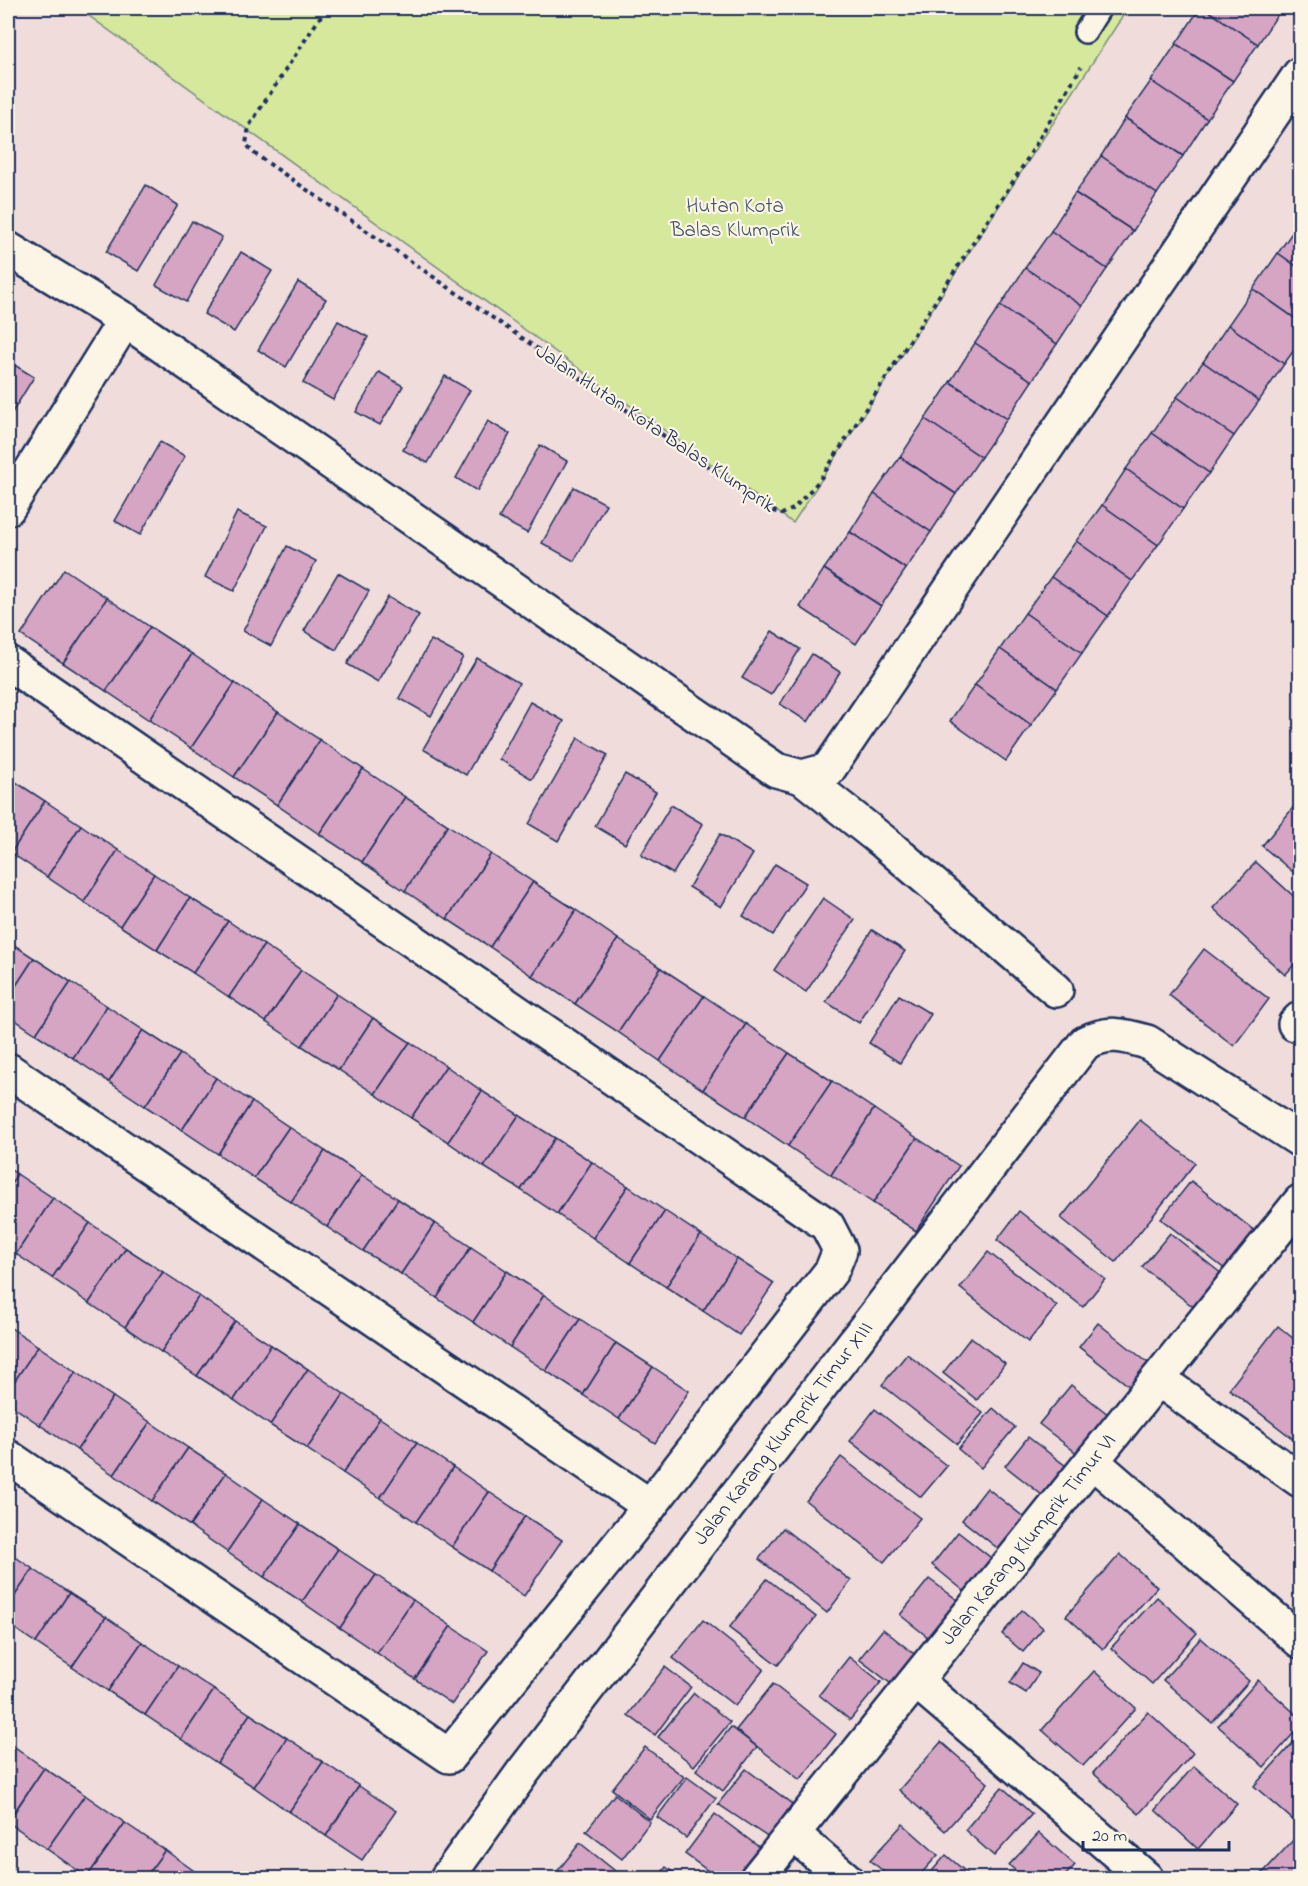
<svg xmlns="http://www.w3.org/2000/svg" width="1308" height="1886" font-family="'Indie Flower',sans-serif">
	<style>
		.green { fill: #d5e89c; stroke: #788c7d; stroke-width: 1.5 }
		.building { fill: #d5a5c3; stroke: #1b2f5e; stroke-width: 1.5 }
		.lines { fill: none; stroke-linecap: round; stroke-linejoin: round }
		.lane-casing { stroke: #1b2f5e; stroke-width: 26 }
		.street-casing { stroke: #1b2f5e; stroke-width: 38 }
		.path { stroke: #1b2f5e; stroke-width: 4; stroke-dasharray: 4.5 4.5; stroke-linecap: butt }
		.lane { stroke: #fcf5e5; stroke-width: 21 }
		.street { stroke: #fcf5e5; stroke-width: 33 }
		.labels { text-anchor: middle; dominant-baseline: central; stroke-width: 4.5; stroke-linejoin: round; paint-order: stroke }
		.park-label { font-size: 21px; fill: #40546a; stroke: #fcf5e5 }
		.street-label { font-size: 21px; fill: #1b2f5e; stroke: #fcf5e5 }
	</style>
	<rect width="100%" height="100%" fill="#f0dddb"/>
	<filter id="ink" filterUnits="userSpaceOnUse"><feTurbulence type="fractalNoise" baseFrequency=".0167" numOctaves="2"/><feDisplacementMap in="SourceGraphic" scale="12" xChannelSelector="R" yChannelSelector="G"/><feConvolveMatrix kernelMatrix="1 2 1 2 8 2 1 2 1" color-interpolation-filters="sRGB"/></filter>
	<g filter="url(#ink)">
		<polygon class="green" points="78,8 1128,8 793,523"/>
		<g class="building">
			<polygon points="1200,8 1204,8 1258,44 1233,81 1176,44"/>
			<polygon points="1204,8 1282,8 1258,44"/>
			<polygon points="1176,44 1233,81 1207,119 1151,81"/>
			<polygon points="1151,81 1207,119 1183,156 1125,118"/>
			<polygon points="1125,118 1183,156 1157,194 1101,156"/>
			<polygon points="1101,156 1157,194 1133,231 1075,193"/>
			<polygon points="146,185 178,205 138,271 106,252"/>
			<polygon points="1075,193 1133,231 1107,269 1051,231"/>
			<polygon points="192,221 222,237 186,302 156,285"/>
			<polygon points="1300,221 1300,269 1278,253"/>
			<polygon points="1051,231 1107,269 1082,306 1025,268"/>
			<polygon points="241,252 272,271 234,332 204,314"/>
			<polygon points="1278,253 1300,269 1300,322 1253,289"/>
			<polygon points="1025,268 1082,306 1057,344 1000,306"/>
			<polygon points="298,282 326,299 286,367 258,350"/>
			<polygon points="1253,289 1300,322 1300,342 1284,364 1228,325"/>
			<polygon points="1000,306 1057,344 1032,381 975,343"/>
			<polygon points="338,321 368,337 333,400 303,383"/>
			<polygon points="1228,325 1284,364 1259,401 1203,362"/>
			<polygon points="975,343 1032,381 1007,419 950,382"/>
			<polygon points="8,361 34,377 8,419"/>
			<polygon points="1203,362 1259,401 1234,436 1177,397"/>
			<polygon points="379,372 403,386 380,425 356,412"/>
			<polygon points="445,376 470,390 428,463 403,450"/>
			<polygon points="950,382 1007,419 981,457 925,419"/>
			<polygon points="1177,397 1234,436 1209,473 1152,433"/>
			<polygon points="925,419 981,457 956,494 900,457"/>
			<polygon points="488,421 510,434 477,491 456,478"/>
			<polygon points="1152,433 1209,473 1183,509 1126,469"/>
			<polygon points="160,442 185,456 140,535 115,521"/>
			<polygon points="540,445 567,461 527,533 499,518"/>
			<polygon points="900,457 956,494 931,532 874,494"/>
			<polygon points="1126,469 1183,509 1158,545 1102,505"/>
			<polygon points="574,487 606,504 574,561 542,543"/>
			<polygon points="874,494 931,532 906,569 850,532"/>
			<polygon points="1102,505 1158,545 1132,581 1076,541"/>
			<polygon points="237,512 267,526 234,591 205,577"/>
			<polygon points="850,532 906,569 881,606 824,569"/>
			<polygon points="1076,541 1132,581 1108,616 1051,577"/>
			<polygon points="287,546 316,561 271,646 243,631"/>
			<polygon points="64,569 107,598 63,663 21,635"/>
			<polygon points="824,569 881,606 856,644 800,607"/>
			<polygon points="338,573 369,591 336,650 304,631"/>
			<polygon points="1051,577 1108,616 1082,653 1025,613"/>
			<polygon points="388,597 419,615 378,682 347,664"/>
			<polygon points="107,598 150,627 106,691 63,663"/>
			<polygon points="1025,613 1082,653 1057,689 1000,649"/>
			<polygon points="150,627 192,654 149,720 106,691"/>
			<polygon points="772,631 800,649 771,695 742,678"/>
			<polygon points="431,640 463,657 431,716 399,698"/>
			<polygon points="1000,649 1057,689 1031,725 975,685"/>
			<polygon points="192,654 235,683 191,748 149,720"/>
			<polygon points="812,654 840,672 808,722 780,704"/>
			<polygon points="477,658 519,683 466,775 423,749"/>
			<polygon points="235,683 278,712 234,777 191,748"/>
			<polygon points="975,685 1031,725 1006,761 950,721"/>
			<polygon points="530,702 564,721 532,779 499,759"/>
			<polygon points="278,712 320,740 277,805 234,777"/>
			<polygon points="578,738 608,755 558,841 529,824"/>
			<polygon points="320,740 363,769 319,834 277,805"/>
			<polygon points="363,769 405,797 362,862 319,834"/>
			<polygon points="625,774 656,792 625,844 595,826"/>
			<polygon points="8,777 45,801 11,853 8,851"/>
			<polygon points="405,797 448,825 405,891 362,862"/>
			<polygon points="1300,799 1300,878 1262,846"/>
			<polygon points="45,801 81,825 47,877 11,853"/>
			<polygon points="671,805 703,824 673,874 641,855"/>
			<polygon points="81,825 118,850 84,902 47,877"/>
			<polygon points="448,825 491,854 447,919 405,891"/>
			<polygon points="720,834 753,854 721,907 689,887"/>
			<polygon points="118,850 154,874 120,926 84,902"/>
			<polygon points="491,854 533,882 490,947 447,919"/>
			<polygon points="1256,862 1300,902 1300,958 1285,975 1213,908"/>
			<polygon points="775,864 806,883 773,935 743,916"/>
			<polygon points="154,874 190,898 157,950 120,926"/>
			<polygon points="533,882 576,910 532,976 490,947"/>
			<polygon points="190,898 228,921 193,973 157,950"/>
			<polygon points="823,898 855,920 806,992 774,970"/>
			<polygon points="576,910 618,939 575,1004 532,976"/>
			<polygon points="228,921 264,945 229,997 193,973"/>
			<polygon points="872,930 905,951 859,1023 826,1002"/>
			<polygon points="618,939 661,968 618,1032 575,1004"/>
			<polygon points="8,941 34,958 8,998"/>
			<polygon points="264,945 301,970 266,1022 229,997"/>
			<polygon points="1204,949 1269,999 1234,1046 1169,995"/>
			<polygon points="34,958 71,982 36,1034 8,1015 8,998"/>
			<polygon points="661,968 704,996 660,1061 618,1032"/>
			<polygon points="301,970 337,994 302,1046 266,1022"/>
			<polygon points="71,982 107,1006 73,1058 36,1034"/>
			<polygon points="337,994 373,1018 339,1070 302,1046"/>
			<polygon points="899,995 931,1014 900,1063 869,1043"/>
			<polygon points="704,996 746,1024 703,1090 660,1061"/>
			<polygon points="107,1006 143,1030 109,1082 73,1058"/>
			<polygon points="373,1018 410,1042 375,1094 339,1070"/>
			<polygon points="746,1024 789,1053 745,1117 703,1090"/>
			<polygon points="143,1030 180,1054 145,1106 109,1082"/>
			<polygon points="410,1042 446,1066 411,1118 375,1094"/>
			<polygon points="789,1053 832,1081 788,1146 745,1117"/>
			<polygon points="180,1054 216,1078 182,1130 145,1106"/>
			<polygon points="446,1066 482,1091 448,1142 411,1118"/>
			<polygon points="216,1078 252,1102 218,1154 182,1130"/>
			<polygon points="832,1081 874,1109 831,1175 788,1146"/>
			<polygon points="482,1091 519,1115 484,1167 448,1142"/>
			<polygon points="252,1102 289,1127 254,1178 218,1154"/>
			<polygon points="874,1109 917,1138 873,1203 831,1175"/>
			<polygon points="519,1115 555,1138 521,1190 484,1167"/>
			<polygon points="1140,1120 1195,1163 1116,1262 1061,1218"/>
			<polygon points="289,1127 325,1151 291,1202 254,1178"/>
			<polygon points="555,1138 592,1162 557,1214 521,1190"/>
			<polygon points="917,1138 959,1166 916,1231 873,1203"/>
			<polygon points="325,1151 362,1175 327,1227 291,1202"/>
			<polygon points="592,1162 628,1186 593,1238 557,1214"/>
			<polygon points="8,1168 17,1174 8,1189"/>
			<polygon points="17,1174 53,1198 16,1254 8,1248 8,1189"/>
			<polygon points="362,1175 398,1199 363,1251 327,1227"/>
			<polygon points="1191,1181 1261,1236 1231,1274 1161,1219"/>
			<polygon points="628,1186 665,1211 630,1263 593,1238"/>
			<polygon points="53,1198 90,1223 52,1278 16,1254"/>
			<polygon points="398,1199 435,1223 401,1274 363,1251"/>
			<polygon points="665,1211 701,1235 666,1287 630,1263"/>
			<polygon points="1019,1211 1105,1279 1083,1307 997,1240"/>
			<polygon points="90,1223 126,1248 89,1303 52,1278"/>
			<polygon points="435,1223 471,1247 437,1298 401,1274"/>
			<polygon points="1170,1233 1227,1278 1200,1312 1142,1267"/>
			<polygon points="701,1235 737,1259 703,1311 666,1287"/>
			<polygon points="471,1247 507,1271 473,1322 437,1298"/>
			<polygon points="126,1248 163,1272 125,1327 89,1303"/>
			<polygon points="988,1252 1057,1306 1028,1342 960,1288"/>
			<polygon points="737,1259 774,1283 739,1335 703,1311"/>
			<polygon points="507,1271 544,1295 510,1347 473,1322"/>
			<polygon points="163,1272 199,1296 161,1352 125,1327"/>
			<polygon points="544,1295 580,1319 546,1371 510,1347"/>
			<polygon points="199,1296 235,1321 197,1376 161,1352"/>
			<polygon points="580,1319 616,1343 583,1395 546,1371"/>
			<polygon points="235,1321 271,1345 234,1400 197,1376"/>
			<polygon points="1098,1323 1157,1370 1138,1393 1079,1347"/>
			<polygon points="8,1326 38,1346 8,1391"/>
			<polygon points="1278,1326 1300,1344 1300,1437 1297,1442 1229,1389"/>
			<polygon points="971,1337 1005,1364 977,1400 943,1373"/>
			<polygon points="616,1343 653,1367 619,1419 583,1395"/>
			<polygon points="271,1345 308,1369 270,1425 234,1400"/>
			<polygon points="38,1346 76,1372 40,1425 8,1403 8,1391"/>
			<polygon points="907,1354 983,1413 957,1444 882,1385"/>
			<polygon points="653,1367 689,1391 655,1443 619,1419"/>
			<polygon points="308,1369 344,1394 307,1449 270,1425"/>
			<polygon points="76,1372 113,1397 77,1450 40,1425"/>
			<polygon points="1071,1385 1118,1422 1087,1461 1039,1424"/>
			<polygon points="344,1394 380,1418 343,1473 307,1449"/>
			<polygon points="113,1397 150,1422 114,1475 77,1450"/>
			<polygon points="993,1408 1015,1427 981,1468 958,1449"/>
			<polygon points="875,1409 947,1466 921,1497 850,1441"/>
			<polygon points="380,1418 417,1443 380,1498 343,1473"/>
			<polygon points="150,1422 188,1448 152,1501 114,1475"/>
			<polygon points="1028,1437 1079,1476 1056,1506 1005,1466"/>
			<polygon points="417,1443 453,1467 416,1522 380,1498"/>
			<polygon points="188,1448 226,1473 190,1526 152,1501"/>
			<polygon points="841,1457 920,1518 884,1562 806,1501"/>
			<polygon points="453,1467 489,1492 452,1547 416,1522"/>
			<polygon points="226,1473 263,1499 227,1552 190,1526"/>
			<polygon points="987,1488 1030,1522 1005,1554 962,1520"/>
			<polygon points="489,1492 525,1516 489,1571 452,1547"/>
			<polygon points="263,1499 300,1524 264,1577 227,1552"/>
			<polygon points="525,1516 562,1540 524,1596 489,1571"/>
			<polygon points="300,1524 338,1549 302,1602 264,1577"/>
			<polygon points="783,1528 851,1581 827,1613 759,1559"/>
			<polygon points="958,1532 995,1561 969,1595 932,1565"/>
			<polygon points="338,1549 376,1575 340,1628 302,1602"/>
			<polygon points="8,1552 33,1569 8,1606"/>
			<polygon points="1120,1554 1157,1587 1103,1649 1066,1616"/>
			<polygon points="33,1569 69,1593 36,1643 8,1624 8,1606"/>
			<polygon points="376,1575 413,1600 377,1653 340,1628"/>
			<polygon points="767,1579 816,1617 778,1665 729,1628"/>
			<polygon points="929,1579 963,1604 934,1642 900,1615"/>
			<polygon points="69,1593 106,1617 72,1667 36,1643"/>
			<polygon points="1157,1597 1197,1633 1152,1684 1111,1648"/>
			<polygon points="413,1600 451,1626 415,1679 377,1653"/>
			<polygon points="1022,1610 1043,1628 1023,1652 1002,1634"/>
			<polygon points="106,1617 142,1642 108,1691 72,1667"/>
			<polygon points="703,1620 764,1669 735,1706 673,1658"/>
			<polygon points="451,1626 488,1651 452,1704 415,1679"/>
			<polygon points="883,1629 923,1661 899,1690 859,1659"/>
			<polygon points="1201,1638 1249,1681 1212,1723 1163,1680"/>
			<polygon points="142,1642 178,1666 145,1715 108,1691"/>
			<polygon points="849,1657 881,1682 850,1720 819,1695"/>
			<polygon points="1023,1663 1039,1673 1026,1693 1010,1683"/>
			<polygon points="178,1666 214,1690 181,1739 145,1715"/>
			<polygon points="665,1667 691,1687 655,1735 628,1715"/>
			<polygon points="1094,1671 1136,1708 1083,1766 1042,1730"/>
			<polygon points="1258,1680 1300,1718 1300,1726 1264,1767 1218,1726"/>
			<polygon points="773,1684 836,1734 800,1780 736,1730"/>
			<polygon points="214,1690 250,1714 217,1763 181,1739"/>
			<polygon points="694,1693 730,1722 694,1766 658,1737"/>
			<polygon points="1148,1712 1193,1753 1139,1814 1093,1773"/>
			<polygon points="250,1714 287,1738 254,1787 217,1763"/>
			<polygon points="731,1727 757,1747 723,1791 696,1770"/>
			<polygon points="1300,1735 1300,1826 1254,1786"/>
			<polygon points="287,1738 323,1762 289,1812 254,1787"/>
			<polygon points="8,1742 44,1768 8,1821"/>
			<polygon points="941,1742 988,1783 945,1831 899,1790"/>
			<polygon points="645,1747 684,1777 650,1819 612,1789"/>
			<polygon points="323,1762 359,1786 326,1836 289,1812"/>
			<polygon points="1194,1766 1237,1804 1198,1849 1155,1810"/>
			<polygon points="44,1768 85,1795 47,1849 8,1822"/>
			<polygon points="746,1769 792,1804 769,1838 718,1804"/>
			<polygon points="687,1777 716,1798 686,1838 657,1817"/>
			<polygon points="359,1786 396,1811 362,1860 326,1836"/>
			<polygon points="1002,1787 1032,1814 994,1856 965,1830"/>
			<polygon points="615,1794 650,1822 622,1859 586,1831"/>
			<polygon points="85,1795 125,1823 87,1877 47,1849"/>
			<polygon points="715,1814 768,1854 749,1878 718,1878 685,1854"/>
			<polygon points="125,1823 165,1850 145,1878 90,1878 87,1877"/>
			<polygon points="903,1824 938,1855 917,1878 891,1878 870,1860"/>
			<polygon points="1039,1833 1075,1865 1063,1878 1024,1878 1009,1865"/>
			<polygon points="1296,1837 1300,1841 1300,1878 1258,1878"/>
			<polygon points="580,1843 624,1878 552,1878"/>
			<polygon points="165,1850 204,1878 145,1878"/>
			<polygon points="946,1855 973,1878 926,1878"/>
			<polygon points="666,1867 680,1878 657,1878"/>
		</g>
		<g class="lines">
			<g class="lane-casing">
				<polyline id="lane" points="1085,32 1100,8"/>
			</g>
			<g class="street-casing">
				<g id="street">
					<polyline points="8,249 125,320 776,770 802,777 828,770 1300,74"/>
					<polyline points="8,508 125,320"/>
					<polyline points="8,663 827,1225 840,1250 832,1270 650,1506 449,1756 8,1457"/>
					<polyline points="802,777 885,843 1056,990"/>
					<polyline points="1295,1024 1300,1019"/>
					<polyline points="8,1070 650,1506"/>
					<polyline points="1158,1379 1300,1480"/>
					<polyline points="1092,1461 1300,1641"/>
					<polyline points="916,1681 1146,1878"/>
					<polyline points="793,1834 845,1878"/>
					<path d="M447,1878l76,-106 562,-729c23,-12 38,-8 62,-1l153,98"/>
					<polyline points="757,1878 1300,1202"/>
				</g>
			</g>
			<polyline class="path" points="326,8 249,126 246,144 255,154 773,511 782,514 793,509 819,481 1025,163 1081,67"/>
			<use href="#lane" class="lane"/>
			<use href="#street" class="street"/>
		</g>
	</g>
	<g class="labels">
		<g class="park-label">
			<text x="735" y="207">Hutan Kota<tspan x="735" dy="24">Balas Klumprik</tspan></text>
		</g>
		<g class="street-label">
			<text transform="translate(655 429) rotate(34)">Jalan Hutan Kota Balas Klumprik</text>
			<text transform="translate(784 1434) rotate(-52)">Jalan Karang Klumprik Timur XIII</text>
			<text transform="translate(1029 1540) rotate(-51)">Jalan Karang Klumprik Timur VI</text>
		</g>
	</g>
	<rect width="1308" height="1886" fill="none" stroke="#fcf5e5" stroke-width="30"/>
	<rect x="15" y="15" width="1278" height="1856" fill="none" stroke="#1b2f5e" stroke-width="2" filter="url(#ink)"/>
	<path d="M1083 1841v9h146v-9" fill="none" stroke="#1b2f5e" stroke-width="3"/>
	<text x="1092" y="1841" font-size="18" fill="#1b2f5e" stroke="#fcf5e5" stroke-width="4.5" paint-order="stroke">20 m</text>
</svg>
